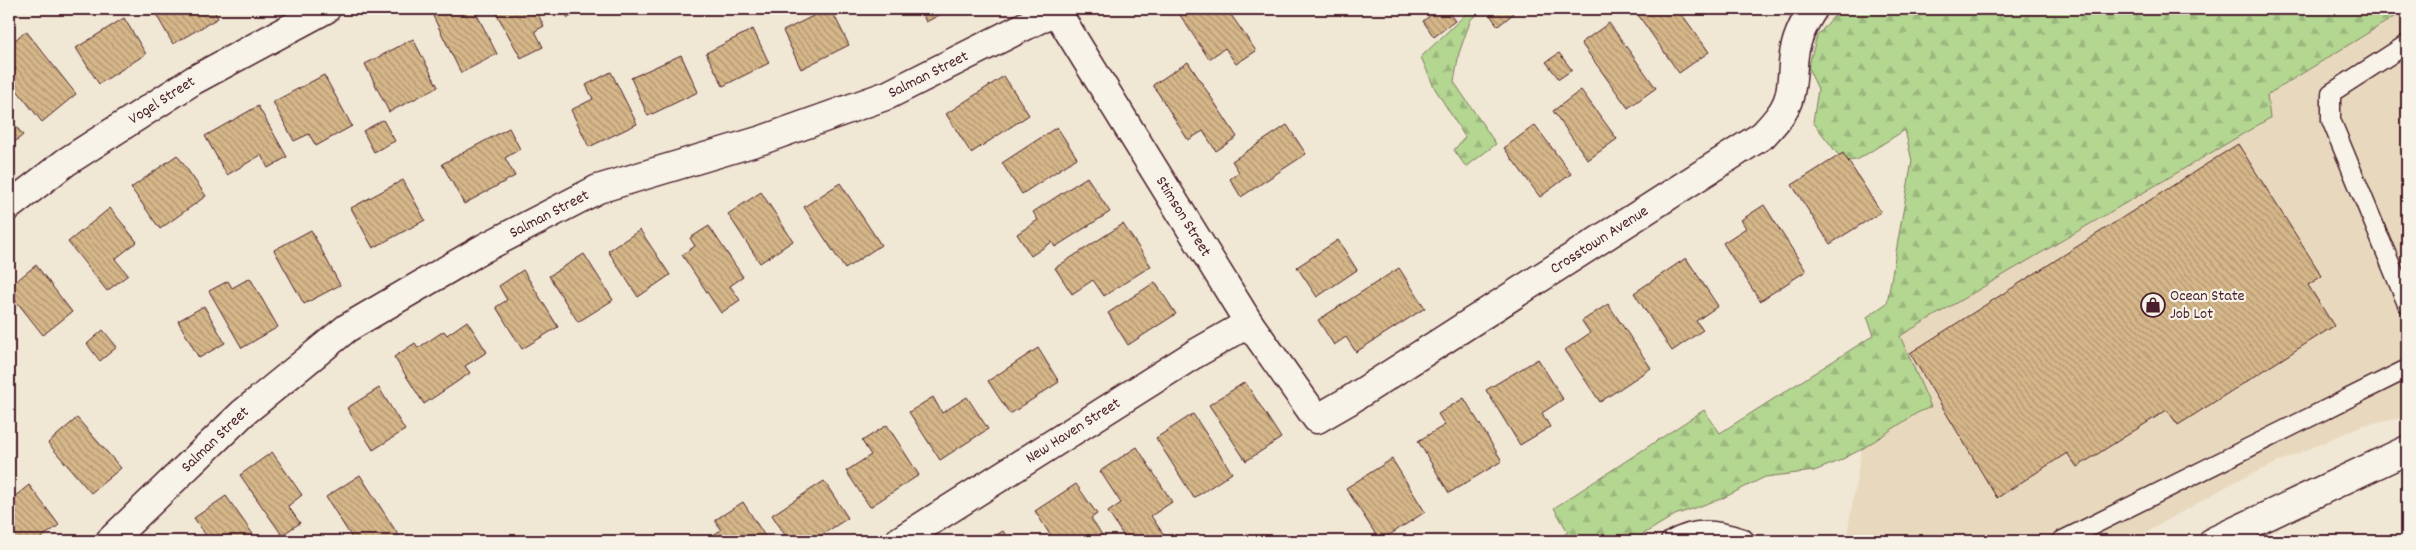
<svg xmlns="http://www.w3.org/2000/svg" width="2416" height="550" font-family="Dekko,sans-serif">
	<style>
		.built { fill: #e8d9be }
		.forest { fill: url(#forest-firs); stroke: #7e7a5e }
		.building { fill: url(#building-back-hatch); stroke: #4a1f2b }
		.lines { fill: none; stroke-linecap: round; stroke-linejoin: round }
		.lane-casing { stroke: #4a1f2b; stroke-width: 21 }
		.street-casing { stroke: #4a1f2b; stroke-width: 31 }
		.lane { stroke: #f7f3e8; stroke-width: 18 }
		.street { stroke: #f7f3e8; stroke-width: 28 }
		.labels { text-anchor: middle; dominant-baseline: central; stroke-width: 4.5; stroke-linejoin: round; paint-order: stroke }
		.street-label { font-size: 16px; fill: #4a1f2b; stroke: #f7f3e8 }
		.poi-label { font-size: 16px; fill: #4a1f2b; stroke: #f7f3e8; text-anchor: start }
	</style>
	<defs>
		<pattern id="forest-firs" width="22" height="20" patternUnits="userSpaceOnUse" patternTransform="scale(1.25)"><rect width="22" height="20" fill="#b3d691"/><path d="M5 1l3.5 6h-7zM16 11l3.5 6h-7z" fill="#9bb77d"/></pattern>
		<pattern id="building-back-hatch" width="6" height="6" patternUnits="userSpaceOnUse" patternTransform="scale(1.25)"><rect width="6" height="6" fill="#d5b789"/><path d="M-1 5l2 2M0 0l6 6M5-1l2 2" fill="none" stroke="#af9470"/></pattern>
	</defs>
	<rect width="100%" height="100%" fill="#f0e7d5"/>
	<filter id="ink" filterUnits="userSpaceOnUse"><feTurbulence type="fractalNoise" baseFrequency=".02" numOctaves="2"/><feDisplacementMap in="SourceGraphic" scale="10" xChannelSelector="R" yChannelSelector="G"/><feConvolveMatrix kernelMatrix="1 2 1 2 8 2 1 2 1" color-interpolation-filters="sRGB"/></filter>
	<g filter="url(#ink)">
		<polygon class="built" points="2407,9 2407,417 2363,425 2238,480 2131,541 1846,541 1879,348 2270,118 2267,95"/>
		<g class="forest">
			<polygon points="1463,9 1485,9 1471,19 1459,53 1454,82 1496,144 1466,167 1454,150 1465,137 1434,87 1421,57 1466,14"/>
			<polygon points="1840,9 2407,9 2267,95 2270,118 1900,336 1931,407 1917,413 1862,449 1837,462 1814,471 1765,477 1723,498 1675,515 1632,541 1555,541 1568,532 1554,508 1704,410 1720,433 1874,335 1867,317 1887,303 1912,161 1905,130 1857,160 1843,161 1813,122 1818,89 1808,68 1817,36"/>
		</g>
		<g class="building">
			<polygon points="153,9 213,9 218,18 173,44"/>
			<polygon points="447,9 474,9 497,54 461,73 433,16"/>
			<polygon points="494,9 535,9 544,26 535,31 543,47 521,58"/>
			<polygon points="563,9 585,9 568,18"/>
			<polygon points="827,9 831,9 849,45 801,69 783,31"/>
			<polygon points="920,9 951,9 926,22"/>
			<polygon points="1189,9 1227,9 1256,51 1236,64 1225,48 1209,59 1180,15"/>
			<polygon points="1439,9 1446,9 1455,21 1434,37 1423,21"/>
			<polygon points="1498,9 1509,9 1513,14 1498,26 1490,15"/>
			<polygon points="1634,9 1678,9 1709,52 1679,73"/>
			<polygon points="124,18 146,54 99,84 76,48"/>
			<polygon points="1609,23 1656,88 1628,108 1581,43"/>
			<polygon points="753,29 769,63 723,86 706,53"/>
			<polygon points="26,31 76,94 42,122 9,80 9,74 16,69 9,60 9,45"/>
			<polygon points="413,39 438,87 389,112 365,64"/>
			<polygon points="1559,53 1572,70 1559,79 1546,62"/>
			<polygon points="681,55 698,92 648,116 631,78"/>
			<polygon points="1188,62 1237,137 1216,151 1203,131 1188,140 1153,85"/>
			<polygon points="611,72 637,124 589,147 571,110 593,99 586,85"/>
			<polygon points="324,75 352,126 316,146 309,134 294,141 273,102"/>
			<polygon points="1004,76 1029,115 971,153 946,114"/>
			<polygon points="1581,90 1617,139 1588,160 1553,111"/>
			<polygon points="258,106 287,157 268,168 261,155 227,175 205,136"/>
			<polygon points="9,118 23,135 9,147"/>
			<polygon points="383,120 395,141 374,152 363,131"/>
			<polygon points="1287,125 1306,154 1241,197 1230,179 1239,172 1232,161"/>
			<polygon points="1535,125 1571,174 1540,197 1504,148"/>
			<polygon points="1057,127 1077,158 1022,194 1002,163"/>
			<polygon points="509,128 520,149 505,158 515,176 464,204 442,164"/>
			<polygon points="2238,144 2322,276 2308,285 2334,326 2178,425 2167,410 2077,467 2067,453 1997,498 1910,353"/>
			<polygon points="1843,153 1881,212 1830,244 1792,185"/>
			<polygon points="177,155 206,196 160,229 131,188"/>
			<polygon points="1087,177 1110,212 1055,247 1052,242 1031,256 1017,234 1038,220 1033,212"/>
			<polygon points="403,180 425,220 373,248 351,208"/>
			<polygon points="840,183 881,245 845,269 804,207"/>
			<polygon points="761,192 793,241 760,263 728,214"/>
			<polygon points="1764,205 1806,271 1760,301 1723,243 1746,228 1741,220"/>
			<polygon points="110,208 137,242 115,259 128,275 107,291 68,242"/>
			<polygon points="1123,224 1151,266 1104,296 1093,280 1072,294 1055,268"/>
			<polygon points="709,226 743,277 730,286 740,300 721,313 682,255 695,246 690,238"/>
			<polygon points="311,230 340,285 304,304 274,250"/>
			<polygon points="640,230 670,275 638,297 608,251"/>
			<polygon points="1338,240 1357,270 1317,297 1297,267"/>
			<polygon points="584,254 613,300 578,322 549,276"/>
			<polygon points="1686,258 1718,306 1696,321 1703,330 1672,351 1634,293"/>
			<polygon points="36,265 72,312 43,335 9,292 9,287"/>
			<polygon points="1399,268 1425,308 1356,352 1346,337 1334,345 1318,320"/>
			<polygon points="523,270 558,327 522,349 496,307 507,300 499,286"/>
			<polygon points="250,278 278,327 242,348 209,291 228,281 232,288"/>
			<polygon points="1155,282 1176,314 1128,345 1108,313"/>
			<polygon points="1608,304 1651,368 1600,402 1565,350 1590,333 1582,321"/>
			<polygon points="204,306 225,343 199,358 178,321"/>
			<polygon points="467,321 487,352 465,366 470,373 424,404 394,357 415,343 418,348 444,331 447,335"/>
			<polygon points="103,330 117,347 100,361 87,344"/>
			<polygon points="9,334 14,341 9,345"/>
			<polygon points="1038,348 1059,382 1010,414 988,381"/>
			<polygon points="1538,359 1563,399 1542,413 1550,427 1520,445 1486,390"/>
			<polygon points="1245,382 1281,438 1246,461 1209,405"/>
			<polygon points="379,388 405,430 373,450 347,408"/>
			<polygon points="933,397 942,413 967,397 988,429 940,460 909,412"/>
			<polygon points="1464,398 1502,461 1449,493 1418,441 1445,425 1438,414"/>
			<polygon points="1193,414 1232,473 1194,498 1156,438"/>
			<polygon points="77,418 121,468 91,493 48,443"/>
			<polygon points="887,425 919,475 870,507 846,471 871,455 862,441"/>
			<polygon points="1137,447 1172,502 1151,516 1164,535 1154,541 1127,541 1108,512 1121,503 1100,471"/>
			<polygon points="272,452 302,495 288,506 300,523 282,535 240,475"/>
			<polygon points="1392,459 1425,512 1380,541 1346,488"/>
			<polygon points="360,475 402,541 354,541 326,497"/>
			<polygon points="824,481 848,518 812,541 789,541 772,515"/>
			<polygon points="1076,484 1097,514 1091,518 1106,541 1054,541 1035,511"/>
			<polygon points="29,485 59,525 37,541 11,541 9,538 9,501"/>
			<polygon points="226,496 257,540 256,541 210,541 194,518"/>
			<polygon points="743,502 768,541 704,541 721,530 715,520"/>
			<polygon points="1003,531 1010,541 987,541"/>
		</g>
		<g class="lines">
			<g class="lane-casing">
				<g id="lane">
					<polyline points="2407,44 2331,93 2331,120 2407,304"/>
					<path d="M1670,541c25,-15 46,-12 73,-3l3,3"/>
					<polyline points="2061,541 2407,369"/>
				</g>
			</g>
			<g class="street-casing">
				<g id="street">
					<path id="s1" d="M1055,9l194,314 68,96 33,-19 413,-265c10,-11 22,-23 26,-38 4,-14 3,-28 5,-42 2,-17 10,-32 19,-46"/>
					<path id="s2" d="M9,206l57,-44 128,-82 132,-71"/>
					<path id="s3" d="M110,541l133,-128 104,-85 137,-80 114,-59 164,-49 126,-45 171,-86"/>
					<path id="s4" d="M899,541l294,-186 56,-32"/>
					<polyline points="2214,541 2407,450"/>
				</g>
			</g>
			<use href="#lane" class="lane"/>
			<use href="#street" class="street"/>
		</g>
	</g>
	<defs>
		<g id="shop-ring" transform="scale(1.25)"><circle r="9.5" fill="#f7f3e8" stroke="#4a1f2b" stroke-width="1.5"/><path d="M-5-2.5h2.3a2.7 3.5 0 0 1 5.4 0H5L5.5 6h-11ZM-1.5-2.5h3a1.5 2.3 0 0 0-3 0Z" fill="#4a1f2b"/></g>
	</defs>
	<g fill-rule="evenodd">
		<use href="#shop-ring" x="2153" y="305"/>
	</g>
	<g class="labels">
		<g class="street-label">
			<text stroke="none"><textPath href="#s3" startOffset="956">Salman Street</textPath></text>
			<text stroke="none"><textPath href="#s2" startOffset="186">Vogel Street</textPath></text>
			<text stroke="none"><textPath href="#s3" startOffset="551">Salman Street</textPath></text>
			<text stroke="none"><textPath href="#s1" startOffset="244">Stimson Street</textPath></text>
			<text stroke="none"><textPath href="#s1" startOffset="821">Crosstown Avenue</textPath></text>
			<text stroke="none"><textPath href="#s4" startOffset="206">New Haven Street</textPath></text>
			<text stroke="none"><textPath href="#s3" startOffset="146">Salman Street</textPath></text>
		</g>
		<g class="poi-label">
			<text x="2170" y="296">Ocean State<tspan x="2170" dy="18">Job Lot</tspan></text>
		</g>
	</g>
	<rect width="2416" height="550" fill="none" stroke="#f7f3e8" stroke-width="30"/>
	<rect x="15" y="15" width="2386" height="520" fill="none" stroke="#4a1f2b" stroke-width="2" filter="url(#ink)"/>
</svg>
